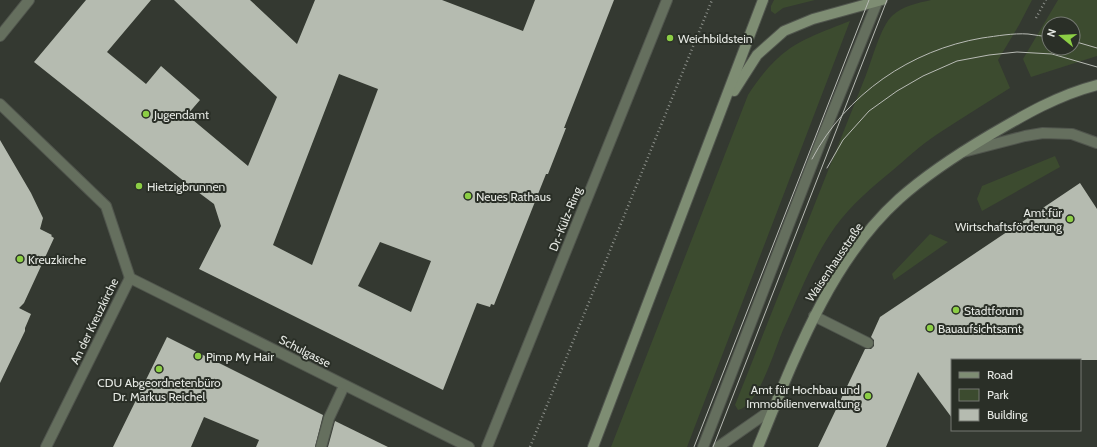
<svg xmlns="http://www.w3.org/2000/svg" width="1097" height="447" font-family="Cabin,sans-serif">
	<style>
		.green { fill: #3c4b2f; fill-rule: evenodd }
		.building { fill: #b5bbb0; fill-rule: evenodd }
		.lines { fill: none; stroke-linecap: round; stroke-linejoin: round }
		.service-casing { stroke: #50554d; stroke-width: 12 }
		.minor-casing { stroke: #50554d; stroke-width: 12 }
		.secondary-casing { stroke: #50554d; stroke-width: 12 }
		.path { stroke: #8c908a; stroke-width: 2.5; stroke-dasharray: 1 3; stroke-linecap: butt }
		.service { stroke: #656f5e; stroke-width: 10 }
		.minor { stroke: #656f5e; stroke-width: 10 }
		.secondary { stroke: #7e8d73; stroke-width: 10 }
		.tram { stroke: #b8bbb5; stroke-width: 1 }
		.poi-dot { fill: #8cce45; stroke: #2a2f27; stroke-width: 1.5 }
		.labels { text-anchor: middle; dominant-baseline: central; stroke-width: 4; stroke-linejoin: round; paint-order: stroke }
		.poi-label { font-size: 12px; fill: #e5e8e3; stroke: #2a2f27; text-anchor: start }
		.street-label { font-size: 12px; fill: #e5e8e3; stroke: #2a2f27 }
	</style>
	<rect width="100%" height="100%" fill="#343931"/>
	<g class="green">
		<polygon points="774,0 815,0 783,8 775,14 771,11 771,6"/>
		<path d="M931,0h101l-13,25 -21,35 12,28c-25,16 -50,31 -74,47 -15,10 -29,23 -43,35 -21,17 -42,35 -58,57 -22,31 -36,68 -52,103 -8,18 -24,76 -45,80l-3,-5 131,-330c6,-15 15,-50 27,-60 10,-9 25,-12 38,-15z"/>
		<path d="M1058,0h39v56l-66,21 -8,-18zM1049,24h24v24h-24z"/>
		<path d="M850,21l-163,426h-76l137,-352c11,-17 24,-34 41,-46 15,-11 43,-21 61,-28z"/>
		<polygon points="1055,156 1060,167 982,211 977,199 982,186"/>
		<polygon points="930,234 948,242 894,280 892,274"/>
	</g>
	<g class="building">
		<path d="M86,0h65l-44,52 39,32 15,-18 39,34 -13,15 61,51 29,-69 -103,-97h76l47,44 18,-44h127l81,31 12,-31h79l-50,128h2l-18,46h-2l-52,131 -3,-1 -1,3 -13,-4 -34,87 -244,-121 22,-43 -7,-22 -24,-18 -156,-124zM339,74l39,15 -66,176 -39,-20zM380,242l51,19 -20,51 -53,-26z"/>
		<polygon points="0,140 31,193 43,218 40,229 52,235 51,236 54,238 24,303 19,308 31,314 25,328 25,331 0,383"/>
		<polygon points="1080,183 1097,209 1097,360 952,360 952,418 918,372 886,447 818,447 865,349 871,349 874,346 874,340 871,337 880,317"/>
		<polygon points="167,337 323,415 315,447 256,447 259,440 204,417 191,447 113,447"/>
		<polygon points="335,421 388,447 328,447"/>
	</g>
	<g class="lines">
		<g class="service-casing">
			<g id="service">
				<polyline points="963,152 1025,136 1043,133 1072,134 1097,143"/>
				<polyline points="814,316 868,343"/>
				<polyline points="46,447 130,278"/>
				<polyline points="321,447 329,418 344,386"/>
				<polyline points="703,447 821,141 878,0"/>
				<polyline points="718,447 774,408"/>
			</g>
		</g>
		<g class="minor-casing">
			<g id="minor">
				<polyline points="0,36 29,0"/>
				<polyline points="0,104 106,206 130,278 469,447"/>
				<polyline points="487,447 667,0"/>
			</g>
		</g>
		<g class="secondary-casing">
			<g id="secondary">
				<polyline points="734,91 757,55 784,31 813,19 882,0"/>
				<polyline points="593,447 763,0"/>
				<path d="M758,447c35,-85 71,-185 141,-248 28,-25 59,-45 91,-64 34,-20 68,-40 107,-50"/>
			</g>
		</g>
		<g class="path">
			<polyline points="1036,18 1046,0"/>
			<polyline points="530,447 712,0"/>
		</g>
		<use href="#service" class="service"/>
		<use href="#minor" class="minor"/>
		<use href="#secondary" class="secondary"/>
		<g class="tram">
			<polyline points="1073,41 1097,48"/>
			<path d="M812,159c34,-65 99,-109 170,-121 15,-2 31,-5 46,-4 7,1 14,2 21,3"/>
			<polyline points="827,168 843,140 869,111 897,91 923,76 957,61 989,55 1017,52 1052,54 1097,67"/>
			<polyline points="694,447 869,0"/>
			<polyline points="713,447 887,0"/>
		</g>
	</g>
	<g class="poi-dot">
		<circle cx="670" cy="38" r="4"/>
		<circle cx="146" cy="114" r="4"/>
		<circle cx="139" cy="186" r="4"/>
		<circle cx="468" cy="196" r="4"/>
		<circle cx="1070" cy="219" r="4"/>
		<circle cx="20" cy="259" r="4"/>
		<circle cx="956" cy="310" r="4"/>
		<circle cx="930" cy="328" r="4"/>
		<circle cx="198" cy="356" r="4"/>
		<circle cx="159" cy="369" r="4"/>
		<circle cx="868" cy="396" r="4"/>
	</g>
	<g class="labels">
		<g class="poi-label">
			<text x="678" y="38">Weichbildstein</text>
			<text x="154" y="114">Jugendamt</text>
			<text x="147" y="186">Hietzigbrunnen</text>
			<text x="476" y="196">Neues Rathaus</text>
			<text x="1062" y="212" text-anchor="end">Amt für<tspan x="1062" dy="14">Wirtschaftsförderung</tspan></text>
			<text x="28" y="259">Kreuzkirche</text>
			<text x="964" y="310">Stadtforum</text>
			<text x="938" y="328">Bauaufsichtsamt</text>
			<text x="206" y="356">Pimp My Hair</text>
			<text x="159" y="382" text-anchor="middle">CDU Abgeordnetenbüro<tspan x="159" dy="14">Dr. Markus Reichel</tspan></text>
			<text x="860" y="389" text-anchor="end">Amt für Hochbau und<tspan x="860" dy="14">Immobilienverwaltung</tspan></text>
		</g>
		<g class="street-label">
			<text transform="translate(565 219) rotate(-68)">Dr.-Külz-Ring</text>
			<text transform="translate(834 262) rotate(-56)">Waisenhausstraße</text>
			<text transform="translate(94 321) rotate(-64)">An der Kreuzkirche</text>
			<text transform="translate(305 351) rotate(27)">Schulgasse</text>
		</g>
	</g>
	<rect x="951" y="359" width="130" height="72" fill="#2a2f27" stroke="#757972"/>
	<rect x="959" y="372" width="20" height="6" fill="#7e8d73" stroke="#757972"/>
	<text x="987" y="379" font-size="12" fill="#e5e8e3">Road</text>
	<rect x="959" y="389" width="20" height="12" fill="#3c4b2f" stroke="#757972"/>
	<text x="987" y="399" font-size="12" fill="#e5e8e3">Park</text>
	<rect x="959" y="409" width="20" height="12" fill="#b5bbb0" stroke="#757972"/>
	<text x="987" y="419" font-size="12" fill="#e5e8e3">Building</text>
	<g transform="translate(1061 36) rotate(288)"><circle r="19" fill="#2a2f27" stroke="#757972"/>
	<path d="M0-3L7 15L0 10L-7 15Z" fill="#8cce45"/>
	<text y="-6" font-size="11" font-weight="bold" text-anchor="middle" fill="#e5e8e3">N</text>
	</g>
</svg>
